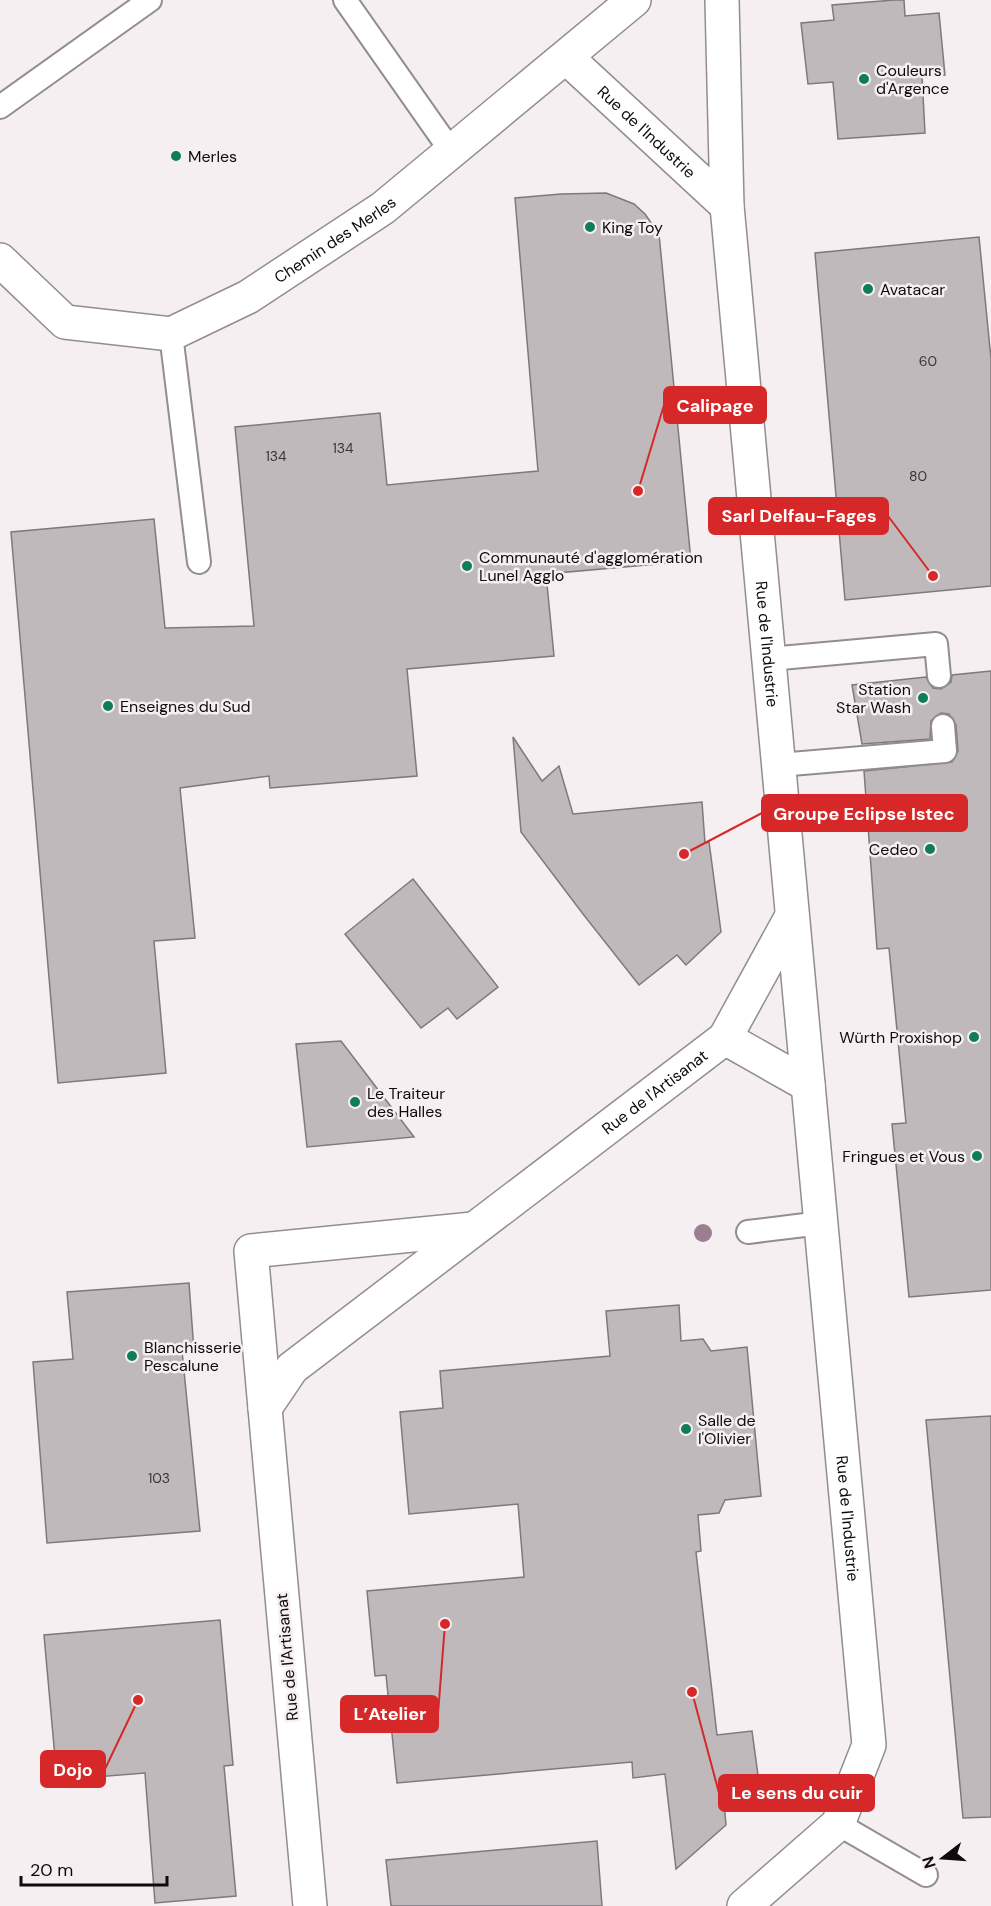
<svg xmlns="http://www.w3.org/2000/svg" width="991" height="1906" font-family="'DM Sans',sans-serif">
	<style>
		.building { fill: #bfb9bc; stroke: #7e797c; stroke-width: 1.5 }
		.lines { fill: none; stroke-linecap: round; stroke-linejoin: round }
		.lane-casing { stroke: #938d90; stroke-width: 26 }
		.street-casing { stroke: #938d90; stroke-width: 36 }
		.lane { stroke: #fff; stroke-width: 22 }
		.street { stroke: #fff; stroke-width: 33 }
		.tree { fill: #9c7e91 }
		.poi-dot { fill: #107c58; stroke: #f5eff2; stroke-width: 2 }
		.labels { text-anchor: middle; dominant-baseline: central; stroke-width: 5; stroke-linejoin: round; paint-order: stroke }
		.number-label { font-size: 14px; fill: #3a3638 }
		.poi-label { font-size: 16px; fill: #0d0b0c; stroke: #f5eff2; text-anchor: start }
		.street-label { font-size: 16px; fill: #0d0b0c; stroke: #f5eff2 }
		.leader { fill: none; stroke: #d62828; stroke-width: 2 }
		.callout-dot { fill: #d62828; stroke: #f5eff2; stroke-width: 2 }
		.callout { fill: #d62828; stroke: #d62828; stroke-width: 2 }
		.callout-label { font-size: 18px; text-anchor: middle; font-weight: bold; fill: #fff }
	</style>
	<rect width="100%" height="100%" fill="#f5eff2"/>
	<g class="building">
		<polygon points="894,0 904,0 905,16 939,13 945,75 922,76 925,133 838,139 833,82 808,84 801,23 834,20 832,5"/>
		<polygon points="606,193 634,204 645,214 659,234 691,561 546,574 554,656 407,669 417,776 270,788 269,776 180,788 195,938 154,941 166,1073 58,1083 11,532 154,519 165,628 254,626 235,427 380,413 387,485 538,471 515,198 561,194"/>
		<polygon points="979,237 991,359 991,586 845,600 815,253"/>
		<polygon points="991,671 991,1290 909,1297 892,1124 906,1123 889,948 877,949 864,771 952,762 958,751 956,725 949,714 941,713 931,721 930,739 862,744 852,685 926,677 933,688 941,689 951,682 952,675"/>
		<polygon points="513,737 542,781 559,766 573,814 702,802 705,843 709,842 721,932 686,965 677,955 639,985 583,914 521,832"/>
		<polygon points="413,879 498,987 457,1019 448,1008 421,1028 345,934"/>
		<polygon points="341,1041 414,1137 307,1147 296,1044"/>
		<polygon points="189,1283 194,1351 182,1351 200,1531 47,1543 33,1362 73,1359 67,1292"/>
		<polygon points="679,1305 681,1341 703,1339 711,1351 747,1347 761,1496 725,1500 719,1513 698,1515 701,1551 696,1552 717,1735 752,1731 761,1797 724,1802 726,1825 676,1869 665,1774 633,1778 632,1762 397,1783 386,1675 375,1676 367,1591 524,1577 518,1504 409,1514 400,1412 443,1408 440,1371 610,1356 606,1311"/>
		<polygon points="991,1416 991,1817 963,1818 926,1420"/>
		<polygon points="220,1620 233,1765 224,1766 236,1896 155,1903 145,1773 57,1780 44,1635"/>
		<polygon points="597,1841 602,1906 391,1906 386,1860"/>
	</g>
	<g class="lines">
		<g class="lane-casing">
			<g id="lane">
				<polyline points="345,0 451,151"/>
				<polyline points="0,107 150,0"/>
				<polyline points="171,334 199,562"/>
				<polyline points="769,659 936,644 939,676"/>
				<polyline points="779,765 945,751 943,726"/>
				<polyline points="748,1232 821,1223"/>
				<polyline points="838,1824 926,1875"/>
			</g>
		</g>
		<g class="street-casing">
			<g id="street">
				<path id="s1" d="M722,0l5,206 142,1539 -31,79 -94,82"/>
				<path id="s2" d="M566,57l161,149"/>
				<path id="s3" d="M0,260l65,62 106,12 77,-37 135,-89 251,-208"/>
				<polyline points="725,1038 808,1085"/>
				<polyline points="265,1408 251,1251 473,1229"/>
				<path id="s4" d="M310,1906l-45,-498 27,-40 433,-330 67,-122"/>
			</g>
		</g>
		<use href="#lane" class="lane"/>
		<use href="#street" class="street"/>
	</g>
	<circle class="tree" cx="703" cy="1233" r="9"/>
	<g class="poi-dot">
		<circle cx="864" cy="79" r="6"/>
		<circle cx="176" cy="156" r="6"/>
		<circle cx="590" cy="227" r="6"/>
		<circle cx="868" cy="289" r="6"/>
		<circle cx="467" cy="566" r="6"/>
		<circle cx="923" cy="698" r="6"/>
		<circle cx="108" cy="706" r="6"/>
		<circle cx="930" cy="849" r="6"/>
		<circle cx="974" cy="1037" r="6"/>
		<circle cx="355" cy="1102" r="6"/>
		<circle cx="977" cy="1156" r="6"/>
		<circle cx="132" cy="1356" r="6"/>
		<circle cx="686" cy="1429" r="6"/>
	</g>
	<g class="labels">
		<g class="number-label">
			<text x="928" y="361">60</text>
			<text x="343" y="448">134</text>
			<text x="276" y="456">134</text>
			<text x="918" y="476">80</text>
			<text x="159" y="1478">103</text>
		</g>
		<g class="poi-label">
			<text x="876" y="70">Couleurs<tspan x="876" dy="18">d'Argence</tspan></text>
			<text x="188" y="156">Merles</text>
			<text x="602" y="227">King Toy</text>
			<text x="880" y="289">Avatacar</text>
			<text x="479" y="557">Communauté d'agglomération<tspan x="479" dy="18">Lunel Agglo</tspan></text>
			<text x="911" y="689" text-anchor="end">Station<tspan x="911" dy="18">Star Wash</tspan></text>
			<text x="120" y="706">Enseignes du Sud</text>
			<text x="918" y="849" text-anchor="end">Cedeo</text>
			<text x="962" y="1037" text-anchor="end">Würth Proxishop</text>
			<text x="367" y="1093">Le Traiteur<tspan x="367" dy="18">des Halles</tspan></text>
			<text x="965" y="1156" text-anchor="end">Fringues et Vous</text>
			<text x="144" y="1347">Blanchisserie<tspan x="144" dy="18">Pescalune</tspan></text>
			<text x="698" y="1420">Salle de<tspan x="698" dy="18">l'Olivier</tspan></text>
		</g>
		<g class="street-label">
			<text stroke="none"><textPath href="#s2" startOffset="110">Rue de l'Industrie</textPath></text>
			<text stroke="none"><textPath href="#s3" startOffset="386">Chemin des Merles</textPath></text>
			<text stroke="none"><textPath href="#s1" startOffset="646">Rue de l'Industrie</textPath></text>
			<text stroke="none"><textPath href="#s4" startOffset="1004">Rue de l'Artisanat</textPath></text>
			<text stroke="none"><textPath href="#s1" startOffset="1524">Rue de l'Industrie</textPath></text>
			<text transform="translate(287 1657) rotate(-95)">Rue de l'Artisanat</text>
		</g>
	</g>
	<path class="leader" d="M638 491L664 405M933 576L888 516M684 854L762 813M445 1624L438 1714M138 1700L105 1769M692 1692L719 1793"/>
	<g class="callout-dot">
		<circle cx="638" cy="491" r="6"/>
		<circle cx="933" cy="576" r="6"/>
		<circle cx="684" cy="854" r="6"/>
		<circle cx="445" cy="1624" r="6"/>
		<circle cx="138" cy="1700" r="6"/>
		<circle cx="692" cy="1692" r="6"/>
	</g>
	<g class="callout">
		<rect x="664" y="387" width="102" height="36" rx="6"/>
		<rect x="709" y="498" width="179" height="36" rx="6"/>
		<rect x="762" y="795" width="205" height="36" rx="6"/>
		<rect x="341" y="1696" width="97" height="36" rx="6"/>
		<rect x="41" y="1751" width="64" height="36" rx="6"/>
		<rect x="719" y="1775" width="155" height="36" rx="6"/>
	</g>
	<g class="callout-label">
		<text x="715" y="412">Calipage</text>
		<text x="799" y="522">Sarl Delfau-Fages</text>
		<text x="864" y="820">Groupe Eclipse Istec</text>
		<text x="390" y="1720">L’Atelier</text>
		<text x="73" y="1776">Dojo</text>
		<text x="797" y="1799">Le sens du cuir</text>
	</g>
	<g transform="translate(943 1858) rotate(253)" stroke="#f5eff2" stroke-width="4.5" paint-order="stroke">
	<path d="M0-4.5L10 22L0 15L-10 22Z" fill="#0d0b0c"/>
	<text y="-9" font-size="16" font-weight="bold" text-anchor="middle" fill="#0d0b0c">N</text>
	</g>
	<path d="M21 1876v9h146v-9" fill="none" stroke="#0d0b0c" stroke-width="3"/>
	<text x="30" y="1876" font-size="18" fill="#0d0b0c" stroke="#f5eff2" stroke-width="4.5" paint-order="stroke">20 m</text>
</svg>
